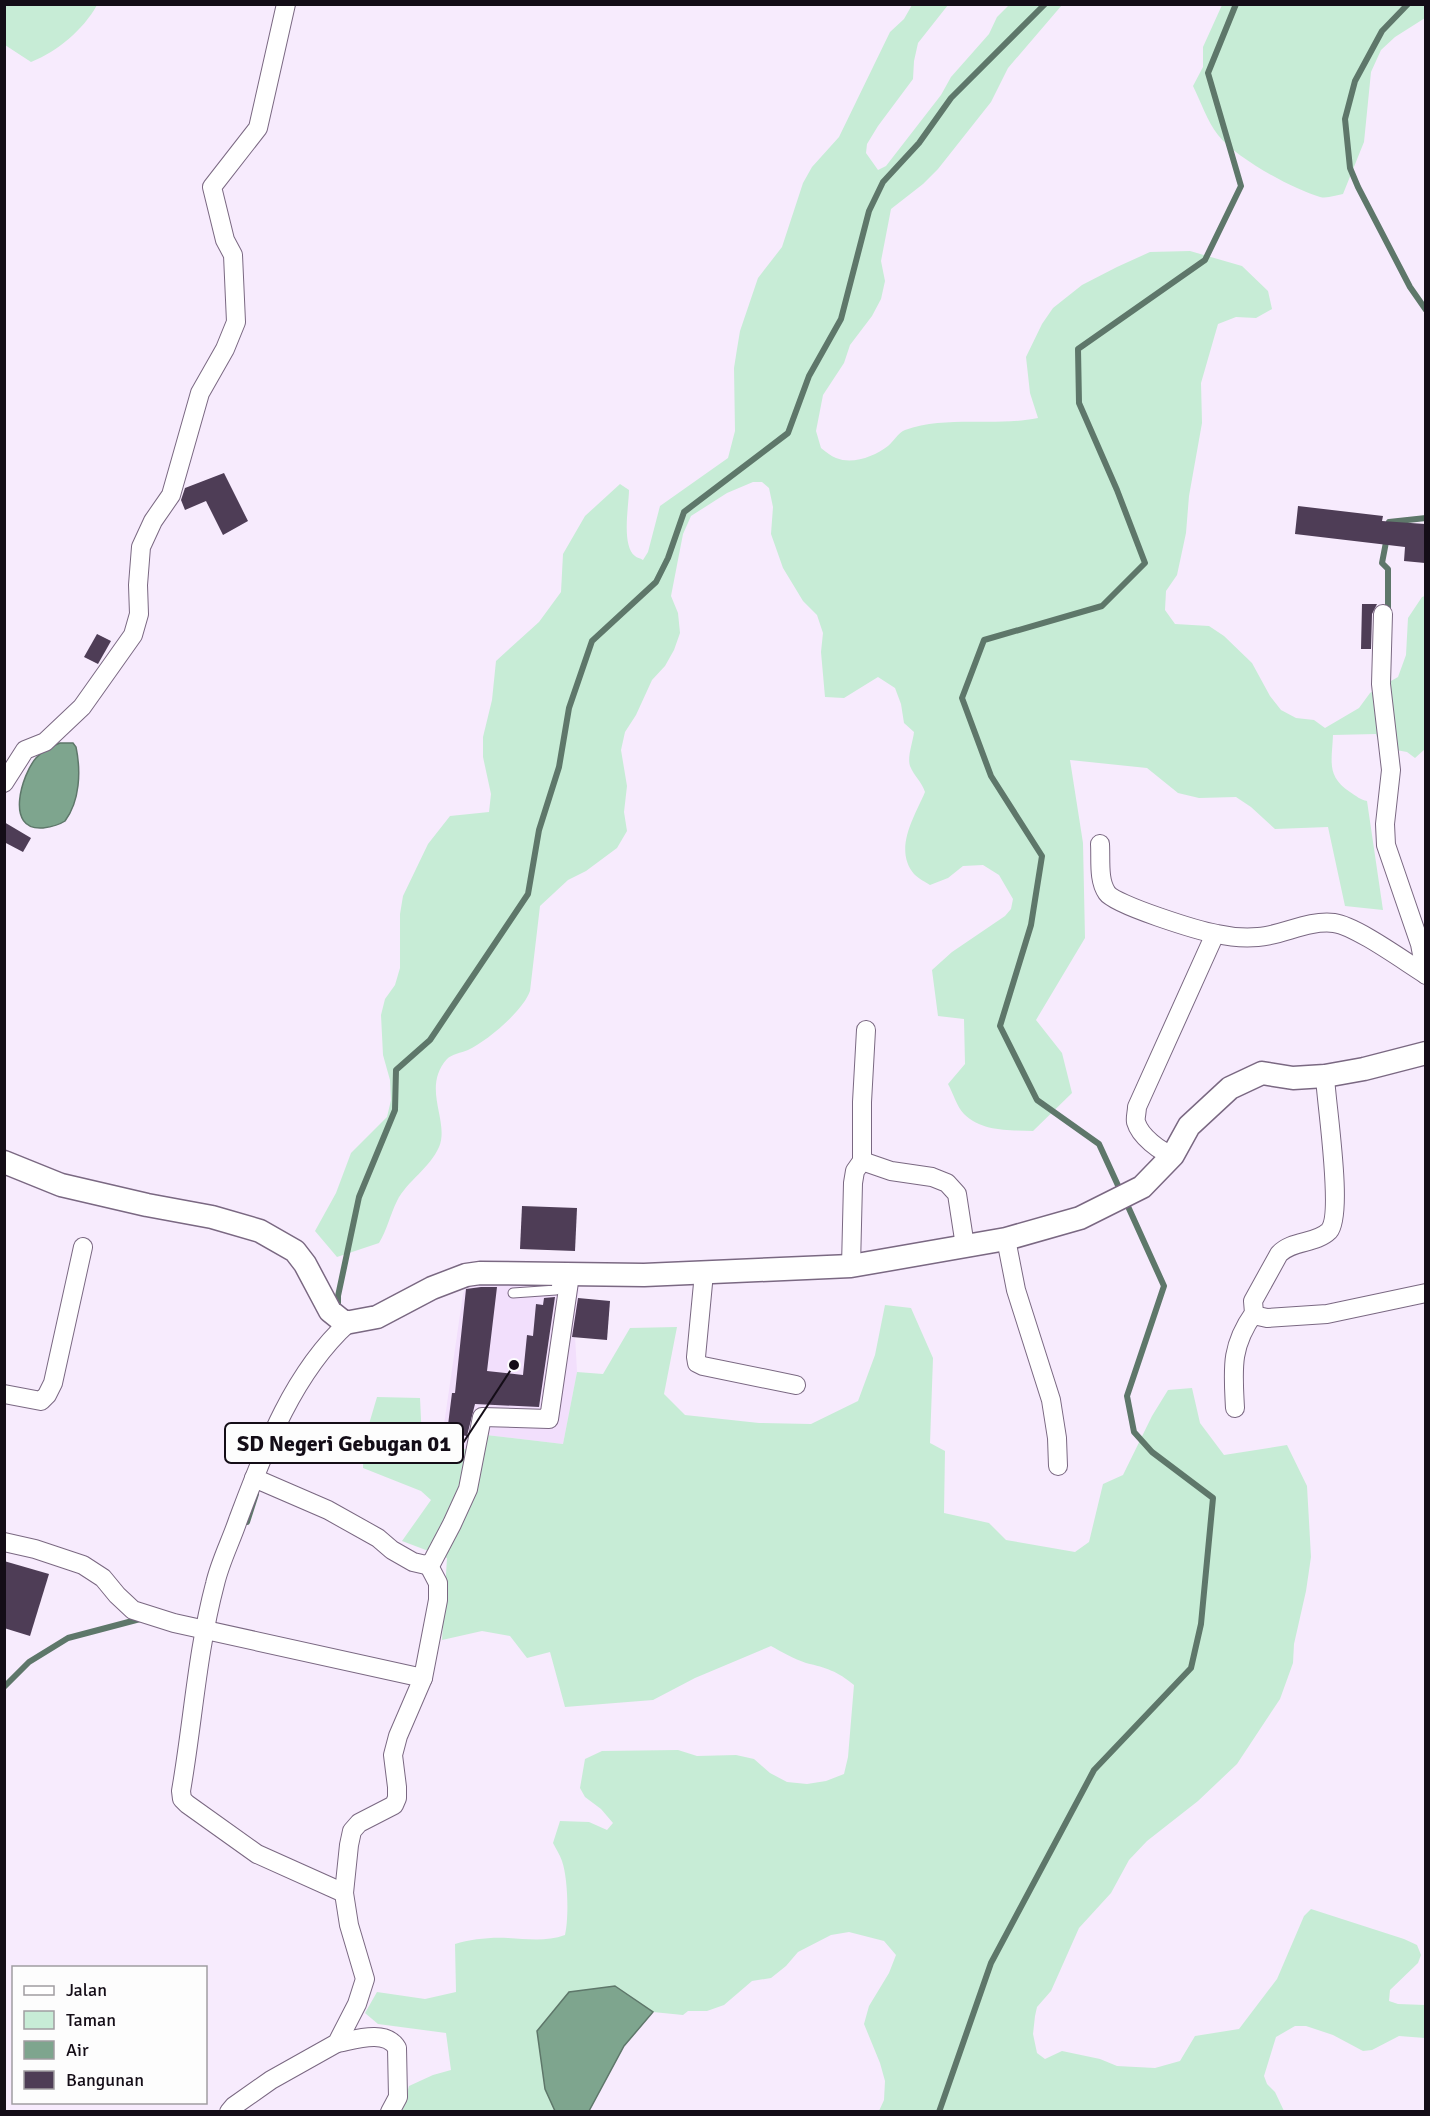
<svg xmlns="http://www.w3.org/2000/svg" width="1430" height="2116" font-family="Signika,sans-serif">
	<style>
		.built { fill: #f2dffc }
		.green { fill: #c7ecd6 }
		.water { fill: #7ea58e; stroke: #5e776a; stroke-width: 1.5 }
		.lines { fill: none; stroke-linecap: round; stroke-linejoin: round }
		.stream { stroke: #5e776a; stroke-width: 6 }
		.building { fill: #4e3d56 }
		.service-casing { stroke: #7a6882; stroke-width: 11 }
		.minor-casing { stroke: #7a6882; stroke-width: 20 }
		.tertiary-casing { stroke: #7a6882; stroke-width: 25 }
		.service { stroke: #fff; stroke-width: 9 }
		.minor { stroke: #fff; stroke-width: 18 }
		.tertiary { stroke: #fff; stroke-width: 22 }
		.leader { fill: none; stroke: #140d17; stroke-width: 2 }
		.callout-dot { fill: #140d17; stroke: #fdfdfd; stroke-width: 2 }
		.callout { fill: #fdfdfd; stroke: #140d17; stroke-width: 2 }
		.callout-label { font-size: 22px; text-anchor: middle; font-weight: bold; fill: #140d17 }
	</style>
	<rect width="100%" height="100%" fill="#f7ebfd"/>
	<polygon class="built" points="468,1280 579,1285 575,1335 577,1372 563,1444 486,1435 474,1451 441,1445 463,1294"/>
	<g class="green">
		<path d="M4,5l1,-1 92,1c-14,25 -39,46 -66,57l-26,-17z"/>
		<path d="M912,5h36l-30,38 -4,18 -1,18 -35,47 -11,18 -1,9 12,17 8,-4 55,-71 10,-18 38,-43 8,-17 12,-12h53l-54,63 -17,34 -53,67 -15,15 -32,25 -10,52 4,20 -4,18 -9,17 -22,29 -6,18 -21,32 -7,36 5,17c5,4 10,8 15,10 17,7 39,-2 52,-12 6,-5 10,-13 17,-16 42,-15 90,-3 133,-12l-8,-25 -4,-36 16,-33 11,-16 29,-23 35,-18 33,-15 40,-1 52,15 26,25 4,18 -16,9 -20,-1 -18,7 -17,59 1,40 -13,73 -3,37 -9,42 -11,16 -1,19 10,14 34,2 15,10 28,27 18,33 11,14 15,8 18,2 11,8 34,-20 11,-15 28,-16 8,-22 2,-37 14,-21 3,-1v153l-10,9 -8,-6 -27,-5 -4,-13 -43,1c-1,26 -7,41 17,57 6,4 11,8 17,9l16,109 -38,-4 -17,-79 -53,2 -24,-22 -15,-10 -37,1 -21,-5 -31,-25 -77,-8 13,83 2,95 -49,82 26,33 10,40 -39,38c-23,-1 -51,1 -69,-17 -7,-7 -11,-21 -16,-30l17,-20 -1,-45 -26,-3 -6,-46 20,-18 53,-36 6,-7 2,-10 -14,-24 -16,-10 -20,1 -15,12 -18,7c-5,-3 -12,-7 -16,-11 -21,-25 1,-58 11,-82 -3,-10 -11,-16 -15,-26 -3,-9 3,-24 4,-34l-10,-9 -3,-19 -6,-16 -17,-11 -34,21 -19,-1 -4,-45 2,-19 -6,-18 -14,-14 -20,-33 -12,-34 2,-27 -4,-19 -7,-6h-9l-26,11 -36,23 -8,18 -12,62 7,17 2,20 -6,17 -9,16 -13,14 -16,35 -11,17 -4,18 6,36 -3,26 3,19 -10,17 -31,23 -18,9 -28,26 -10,85c-7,20 -43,50 -62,59 -7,3 -16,4 -21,9 -26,29 3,62 -8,88 -9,21 -32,34 -42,54 -7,14 -10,29 -18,42l-42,14 -22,-26 21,-38 15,-40 36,-36 4,-17 -1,-20 -7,-25 -2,-40 4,-16 10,-14 5,-17v-54l3,-18 25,-52 22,-28 39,-4 2,-18 -8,-37v-20l9,-37 4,-39 43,-39 22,-30 2,-38 22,-38 35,-32 9,6c0,15 -8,55 6,66 2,2 5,2 8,4l5,-8 12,-46 68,-48 7,-27 -1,-63 3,-19 3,-18 18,-53 24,-31 21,-64 9,-16 27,-30 51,-105 14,-13z"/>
		<path d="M1222,5h203v13l-30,19 -14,13 -10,22 -7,70 -21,52c-7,1 -16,5 -23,3 -28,-8 -84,-39 -102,-62 -11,-14 -17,-33 -25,-49l10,-19v-20z"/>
		<path d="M885,1305l26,3 22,50 -3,85 15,8 -1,62 45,10 17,17 69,12 14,-10 14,-58 20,-9 29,-59 16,-26 24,-2 8,35 24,32 63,-10 20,41 4,71 -5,34 -12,53 -1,19 -13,36 -43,65 -39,37 -51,40 -18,19 -18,33 -32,35 -28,63 -14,16 -2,9 -2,18 4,19 8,6 17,-8 38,8 17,7 38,2 25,-7 15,-25 44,-7 38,-50 27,-63 7,-7 93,30 13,6 4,10 -3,8 -28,27 -1,11 9,3 27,1v33l-26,-2 -27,14 -9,1 -30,-16 -27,-9h-11l-19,11 -12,39 3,8 8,8 9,19h-405l5,-11 1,-19 -5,-18 -16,-39 5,-18 20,-33 7,-18 -12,-14 -35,-9 -18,3 -33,17 -12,14 -15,12 -19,3 -28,24 -17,6h-19l-5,4 -30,-3 -38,-26 -70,103 10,22h-153l7,-25 24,-11 18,-5 -5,-37 -68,-9 -13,-11 12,-21 48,7 31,-7 -1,-48c16,-5 36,-7 53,-6 19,1 38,4 57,-3 4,-17 3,-57 -3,-74 -2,-6 -6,-12 -9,-18l7,-22 29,1 18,8 6,-7 -12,-14 -16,-12 -5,-9 5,-29 17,-8 76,-1 19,6 39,-1 18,4 16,14 17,9 20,2 19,-3 18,-7 4,-17 6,-72c-17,-14 -27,-17 -48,-22 -12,-4 -24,-11 -35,-17l-76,32 -42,22 -88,7 -15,-55 -23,6 -17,-22 -28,-5 -40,9 5,-82 -45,-17 29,-41 -10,-9 -58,-23 1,-27 13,-44 43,1 2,42 52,11 12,-16 77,9 14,-72 26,2 27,-46 47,-1 -13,67 21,21 74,8 52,1 47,-23 17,-46z"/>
	</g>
	<g class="water">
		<path d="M60,743h13l3,4c5,24 4,54 -11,74 -6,4 -15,6 -22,7 -39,3 -21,-54 -7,-70 6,-7 16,-12 24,-15z"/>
		<polygon points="615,1986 653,2012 624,2046 589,2111 555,2111 545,2089 537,2031 569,1992"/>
	</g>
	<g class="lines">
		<g class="stream">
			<polyline points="1408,4 1382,31 1355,81 1345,119 1350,168 1358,187 1410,287 1426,310"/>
			<polyline points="1389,527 1389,522 1426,518"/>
			<polyline points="1387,537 1382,563 1388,569 1388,613"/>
			<polyline points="1121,1192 1099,1144 1037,1100 1000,1026 1031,925 1042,856 991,776 962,698 984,640 1102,606 1145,563 1117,490 1079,403 1078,349 1205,260 1241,186 1208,73 1236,4"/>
			<polyline points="338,1310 338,1296 359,1197 395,1110 396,1070 430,1040 528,894 539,830 559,767 569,708 592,641 656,582 668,558 684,512 788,433 809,376 841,319 869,211 883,182 919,143 951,98 1045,4"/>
			<polyline points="247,1522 256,1494"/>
			<polyline points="4,1687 29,1662 68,1638 140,1619"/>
			<polyline points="939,2112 991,1963 1094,1770 1191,1668 1201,1624 1213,1498 1152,1452 1134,1432 1127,1396 1164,1286 1126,1202"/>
		</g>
	</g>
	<g class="building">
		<polygon points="224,473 248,521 223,535 206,501 185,510 181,500 185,488"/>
		<polygon points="1298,506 1383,516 1382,521 1425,524 1425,563 1404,561 1405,547 1295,534"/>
		<polygon points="1362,604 1377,604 1372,614 1371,649 1361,649"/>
		<polygon points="97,634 111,641 98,664 84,657"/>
		<polygon points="4,822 31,838 23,852 4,842"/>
		<polygon points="522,1206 577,1208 575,1251 520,1249"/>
		<polygon points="481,1287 497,1287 487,1371 523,1375 527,1335 533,1336 536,1304 543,1305 544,1298 555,1297 539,1407 475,1404 467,1436 447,1433 452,1393 455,1393 466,1289"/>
		<polygon points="578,1298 610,1301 607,1340 572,1337"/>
		<polygon points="4,1561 49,1574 30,1636 4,1628"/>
	</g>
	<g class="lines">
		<g class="service-casing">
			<polyline id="service" points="513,1293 556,1290 558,1275"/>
		</g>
		<g class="minor-casing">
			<g id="minor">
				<polyline points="1383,614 1381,684 1391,770 1385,824 1386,845 1420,944 1426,975"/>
				<polyline points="4,783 25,750 45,742 82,707 133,635 139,614 138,585 141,547 153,521 171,495 200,393 225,349 236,322 233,255 225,240 212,187 258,128 286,4"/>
				<path d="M1100,844c1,16 -2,36 7,49 8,12 92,38 110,41 13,3 27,4 41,3 26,-2 49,-17 76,-14 22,3 70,38 91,51"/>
				<path d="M1173,1155c-13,-3 -33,-19 -37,-33 -1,-4 1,-10 1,-15l78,-173"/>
				<polyline points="862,1161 891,1171 932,1177 947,1183 957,1194 965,1246"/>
				<polyline points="1006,1239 1016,1290 1051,1400 1057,1438 1058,1466"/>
				<polyline points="851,1266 853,1183 855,1171 862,1161 862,1102 866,1030"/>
				<polyline points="704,1273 696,1357 697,1363 703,1366 796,1385"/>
				<polyline points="1254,1313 1258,1316 1267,1318 1327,1314 1426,1293"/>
				<polyline points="4,1394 41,1401 47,1395 53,1383 83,1247"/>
				<path d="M1235,1408c-2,-39 -5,-61 19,-95l-1,-12 26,-47c13,-14 37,-10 50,-23 15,-17 -3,-128 -4,-155"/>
				<polyline points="254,1478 328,1510 378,1538 392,1550 413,1562 426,1565 432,1562 452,1524 468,1489 482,1417 549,1419 570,1275"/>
				<polyline points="4,1542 35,1549 83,1565 103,1578 117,1595 133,1610 174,1623 423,1678 438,1600 438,1583 428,1564"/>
				<path d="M344,1893l-87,-39 -70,-50 -5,-5 -1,-8c12,-69 16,-139 34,-207 5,-22 16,-43 23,-64 26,-69 54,-146 110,-197"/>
				<path d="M337,2043c17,-3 49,-14 60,5l1,49 -8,15"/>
				<polyline points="229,2112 234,2106 271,2080 337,2043 357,2004 365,1979 349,1925 344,1893 349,1845 352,1831 359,1823 394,1805 397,1798 397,1787 393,1755 398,1736 423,1678"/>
			</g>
		</g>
		<g class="tertiary-casing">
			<polyline id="tertiary" points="4,1162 61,1185 147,1205 212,1217 260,1231 295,1251 305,1264 330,1311 345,1323 377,1317 432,1288 466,1275 480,1273 644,1275 851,1266 1006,1239 1080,1218 1142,1187 1173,1155 1189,1126 1230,1088 1262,1073 1293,1078 1325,1076 1364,1069 1426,1053"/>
		</g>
		<use href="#service" class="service"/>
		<use href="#minor" class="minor"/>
		<use href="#tertiary" class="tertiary"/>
	</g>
	<path class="leader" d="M514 1365L463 1443"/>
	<circle class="callout-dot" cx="514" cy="1365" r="6"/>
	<rect class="callout" x="225" y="1423" width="238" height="40" rx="6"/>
	<g class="callout-label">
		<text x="344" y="1451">SD Negeri Gebugan 01</text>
	</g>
	<rect width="1430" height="2116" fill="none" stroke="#140d17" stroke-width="12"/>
	<rect x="12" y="1966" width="195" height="138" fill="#fdfdfd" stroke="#a09da1" stroke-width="1.5"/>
	<rect x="24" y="1986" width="30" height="9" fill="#ffffff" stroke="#a09da1" stroke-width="1.5"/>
	<text x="66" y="1996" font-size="18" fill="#140d17">Jalan</text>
	<rect x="24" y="2011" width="30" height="18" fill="#c7ecd6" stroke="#a09da1" stroke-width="1.5"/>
	<text x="66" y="2026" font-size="18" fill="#140d17">Taman</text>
	<rect x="24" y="2041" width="30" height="18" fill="#7ea58e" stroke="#a09da1" stroke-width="1.5"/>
	<text x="66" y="2056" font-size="18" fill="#140d17">Air</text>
	<rect x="24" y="2071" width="30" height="18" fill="#4e3d56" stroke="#a09da1" stroke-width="1.5"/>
	<text x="66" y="2086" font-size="18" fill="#140d17">Bangunan</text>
</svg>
